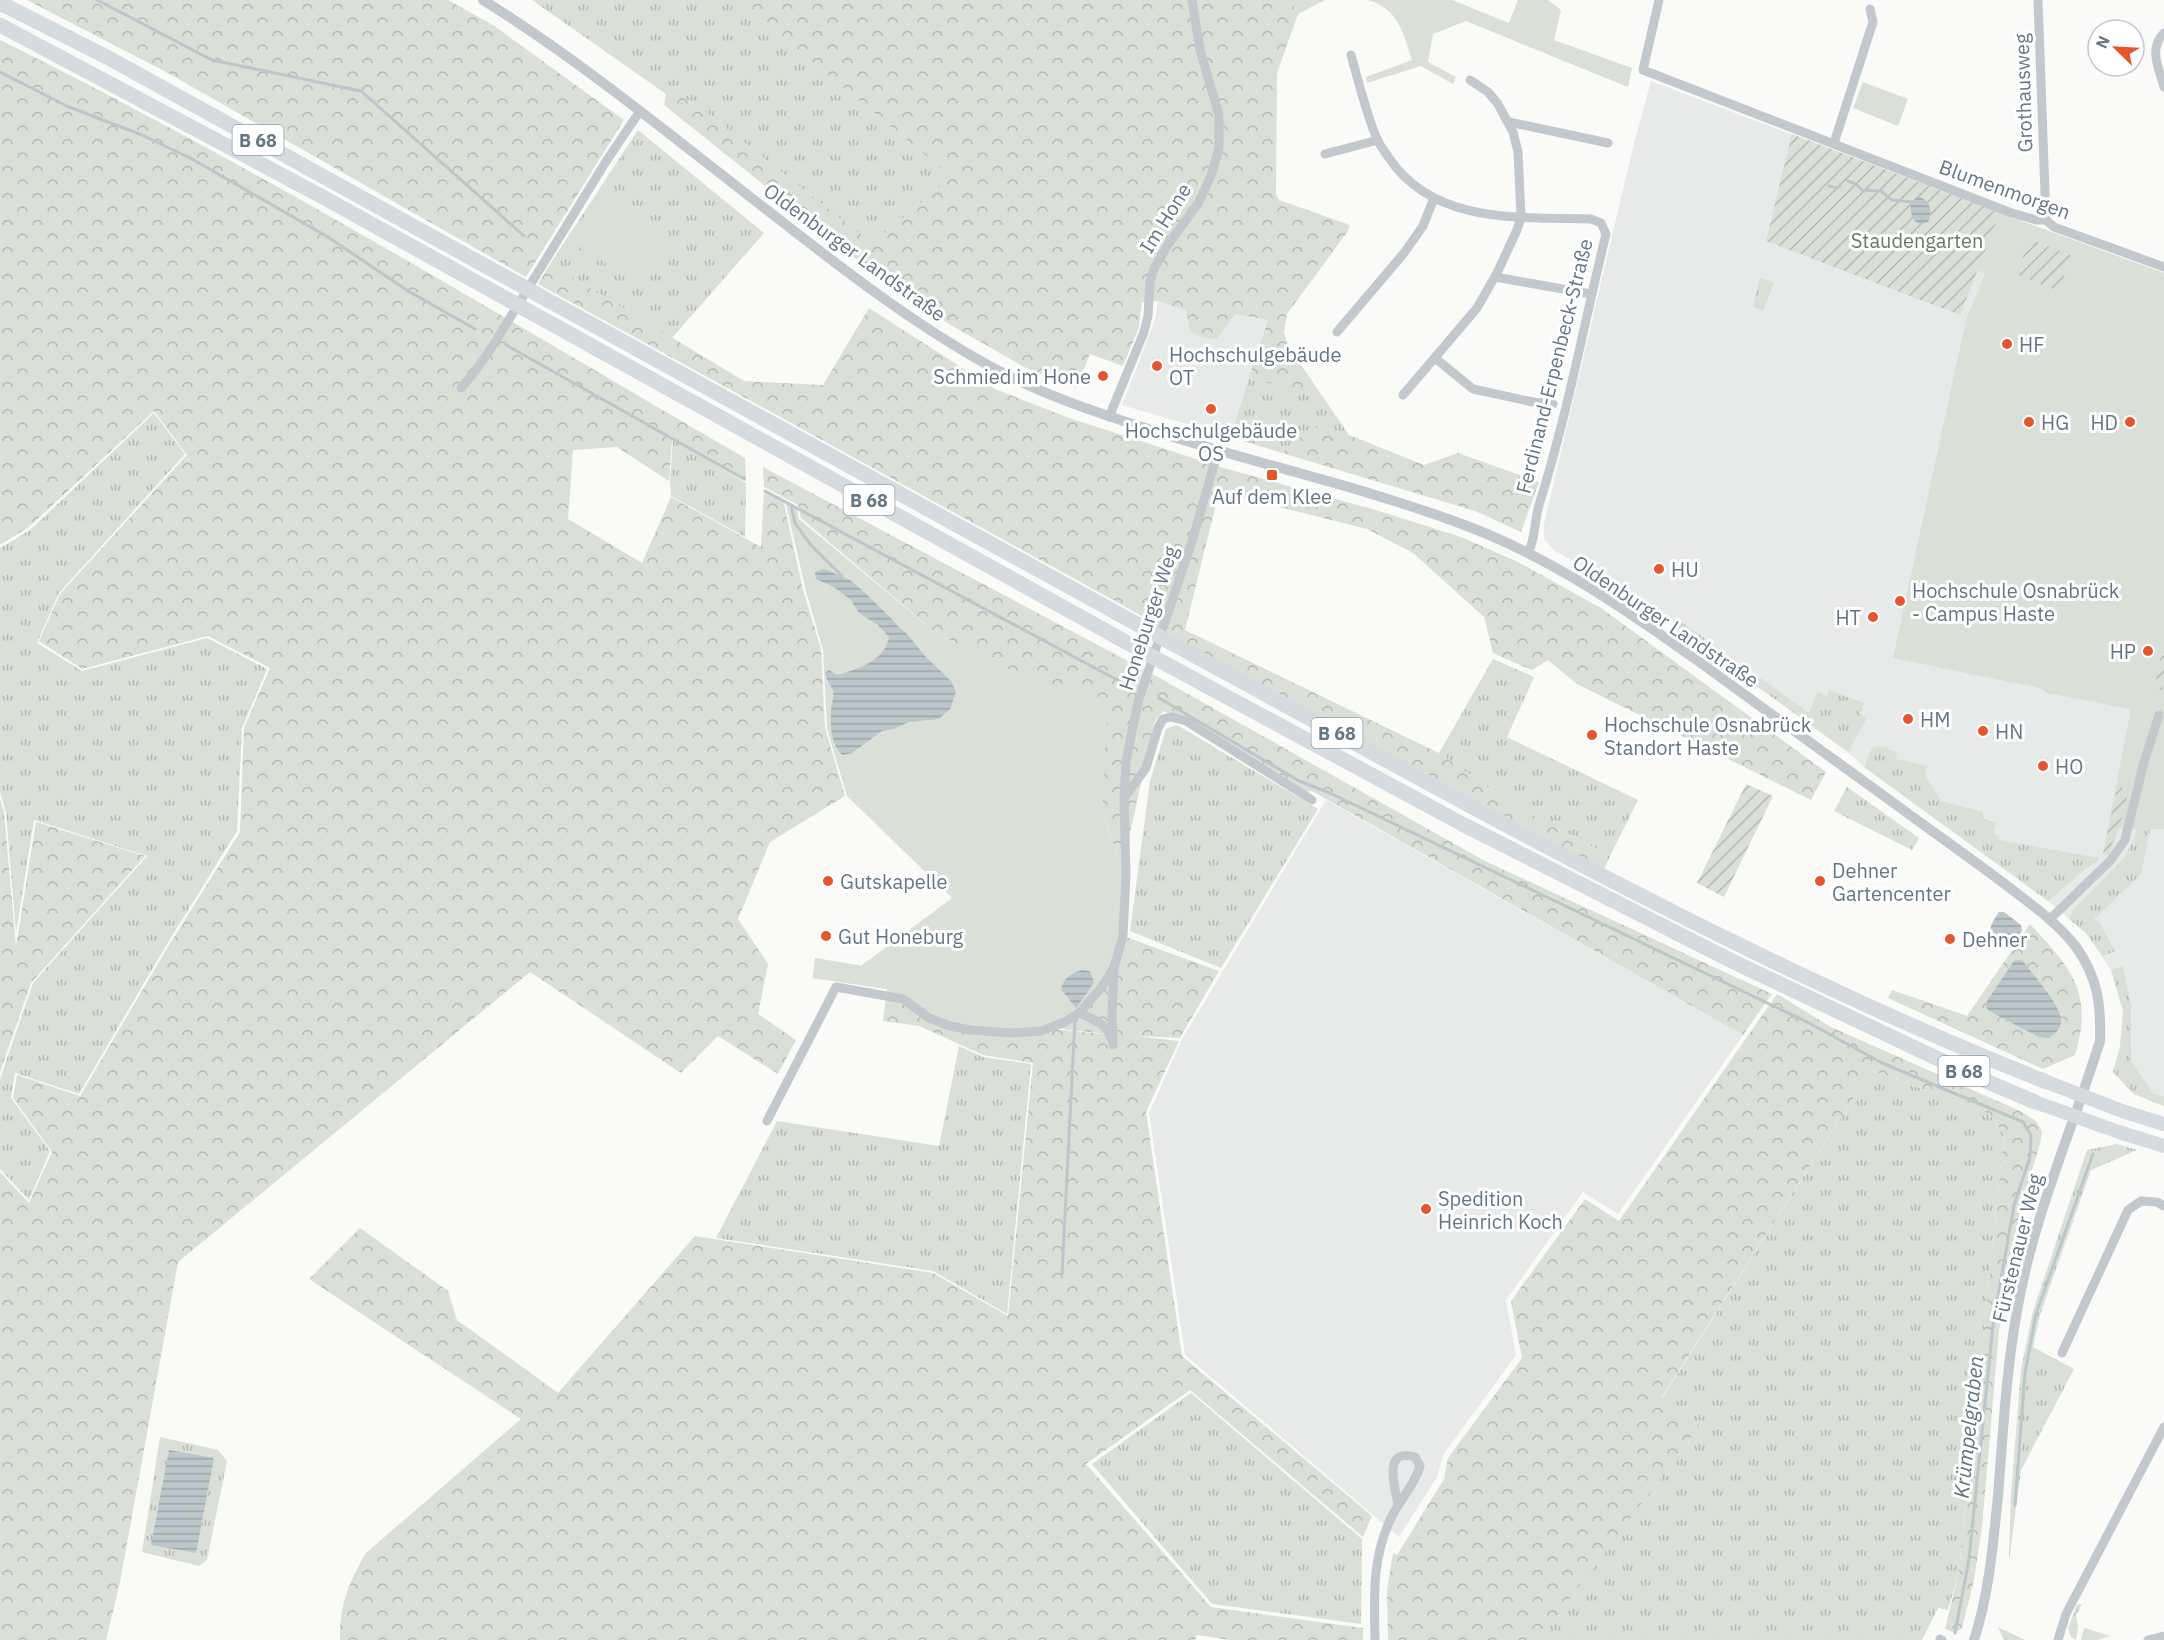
<svg xmlns="http://www.w3.org/2000/svg" width="2164" height="1640" font-family="'IBM Plex Sans',sans-serif">
	<style>
		.built { fill: #e8e9e9 }
		.grass { fill: url(#grass-tufts) }
		.forest { fill: url(#forest-crowns) }
		.park { fill: #dadfd7 }
		.garden { fill: url(#garden-furrows) }
		.water { fill: url(#water-rules) }
		.lines { fill: none; stroke-linecap: round; stroke-linejoin: round }
		.stream { stroke: #bbc7cb; stroke-width: 3 }
		.minor { stroke: #c3c8cc; stroke-width: 9 }
		.tertiary { stroke: #c3c8cc; stroke-width: 10 }
		.primary { stroke: #d6dbdf; stroke-width: 14 }
		.trunk { stroke: #d6dbdf; stroke-width: 15 }
		.poi-dot { fill: #e4572e; stroke: #fff; stroke-width: 2 }
		.labels { text-anchor: middle; dominant-baseline: central; stroke-width: 6; stroke-linejoin: round; paint-order: stroke }
		.shield { fill: #fff; stroke: #939fa8; stroke-width: 1.5 }
		.shield-label { font-size: 18px; font-weight: bold; fill: #657683 }
		.street-label { font-size: 20px; fill: #657683; stroke: #fff }
		.park-label { font-size: 20px; fill: #687a64; stroke: #fff }
		.poi-label { font-size: 20px; fill: #657683; stroke: #fff; text-anchor: start }
		.water-label { font-size: 21px; font-style: italic; fill: #60757c; stroke: #fff }
	</style>
	<defs>
		<pattern id="grass-tufts" width="24" height="20" patternUnits="userSpaceOnUse" patternTransform="scale(1.5)"><rect width="24" height="20" fill="#dadfd7"/><path d="M3 7l-1-3M5 7V3M7 7l1-3M15 17l-1-3M17 17v-4M19 17l1-3" fill="none" stroke="#b4b9b4"/></pattern>
		<pattern id="forest-crowns" width="20" height="18" patternUnits="userSpaceOnUse" patternTransform="scale(1.5)"><rect width="20" height="18" fill="#dadfd7"/><path d="M2 6a3 3 0 1 1 6 0M12 15a3 3 0 1 1 6 0" fill="none" stroke="#b4b9b4"/></pattern>
		<pattern id="garden-furrows" width="10" height="10" patternUnits="userSpaceOnUse" patternTransform="scale(1.5)"><rect width="10" height="10" fill="#dadfd7"/><path d="M-1 1l2-2M0 10L10 0M9 11l2-2" fill="none" stroke="#b4b9b4"/></pattern>
		<pattern id="water-rules" width="6" height="5" patternUnits="userSpaceOnUse" patternTransform="scale(1.5)"><rect width="6" height="5" fill="#bbc7cb"/><path d="M0 2.5h6" fill="none" stroke="#9ca6aa"/></pattern>
	</defs>
	<rect width="100%" height="100%" fill="#fafaf8"/>
	<g class="built">
		<polygon points="1651,81 2014,219 2164,273 2164,1106 2134,1094 2113,1072 2120,1047 2123,1011 2111,970 2086,933 2048,901 1864,767 1848,752 1688,636 1600,575 1555,551 1544,539 1544,524 1633,147"/>
		<polygon points="1158,301 1187,310 1190,331 1217,339 1235,314 1268,320 1231,437 1122,405 1155,320"/>
		<polygon points="1326,800 1743,1035 1618,1214 1583,1192 1506,1300 1516,1355 1443,1455 1437,1477 1399,1537 1185,1355 1149,1113 1182,1039"/>
	</g>
	<g class="grass">
		<polygon points="532,0 737,0 952,177 872,244 708,114 680,95 666,94"/>
		<polygon points="638,130 764,233 672,338 550,264"/>
		<polygon points="1760,278 1774,283 1763,311 1753,307"/>
		<polygon points="1249,378 1323,397 1349,435 1314,425 1282,453 1231,437"/>
		<polygon points="154,413 185,454 59,593 37,643 82,671 207,638 267,669 242,728 237,831 164,949 79,1094 15,1073 11,1098 50,1151 29,1200 0,1169 0,1079 33,983 147,856 34,820 16,933 6,813 0,792 0,548 30,530"/>
		<polygon points="673,439 746,483 745,537 671,496 670,482"/>
		<polygon points="1676,618 1809,713 1818,691 1826,697 1829,690 1864,703 1860,714 1867,718 1848,752 1673,626"/>
		<polygon points="1493,659 1534,677 1507,737 1638,800 1610,856 1510,803 1439,753"/>
		<polygon points="1177,725 1318,809 1221,968 1130,931 1150,781 1166,729"/>
		<polygon points="1876,746 1888,747 1888,750 1897,752 1896,759 1927,766 1925,776 1941,801 1983,812 1983,819 1996,823 1993,834 2000,836 1999,840 2099,858 2097,862 2086,868 2048,901 1864,767 1872,748"/>
		<polygon points="1847,787 1919,838 1912,850 1834,811"/>
		<polygon points="2141,813 2164,829 2150,829 2141,874 2094,919 2100,923 2115,951 2103,956 2086,933 2069,919 2072,911 2125,857 2135,836"/>
		<polygon points="2123,966 2131,1006 2131,1061 2154,1094 2164,1096 2164,1106 2134,1094 2113,1072 2120,1047 2123,1011 2111,970"/>
		<polygon points="959,1046 983,1057 1031,1064 1007,1314 933,1271 716,1238 777,1121 939,1146"/>
		<polygon points="1871,1070 1990,1114 2004,1135 1959,1571 1948,1610 1938,1608 1922,1640 1542,1640 1539,1638 1700,1426 1662,1398"/>
		<polygon points="2117,1144 2137,1150 2091,1170 2040,1315 2033,1347 2074,1369 2021,1470 2009,1561 2011,1494 2021,1370 2033,1311 2087,1150"/>
		<polygon points="1191,1393 1362,1539 1361,1624 1212,1604 1092,1464"/>
		<polygon points="160,1437 218,1450 227,1461 207,1560 199,1566 142,1552"/>
		<polygon points="2082,1604 2076,1615 2078,1626 2076,1640 2071,1637 2068,1628 2077,1605"/>
		<polygon points="1998,1627 2025,1640 2004,1640"/>
		<polygon points="2084,1628 2111,1636 2097,1640 2081,1640"/>
	</g>
	<g class="forest">
		<polygon points="27,0 448,0 493,25 624,120 526,277 166,72"/>
		<polygon points="737,0 1279,0 1294,5 1298,14 1277,73 1276,195 1279,200 1347,224 1350,226 1348,231 1287,314 1284,332 1288,346 1323,397 1249,378 1268,320 1235,314 1217,339 1202,337 1190,331 1186,310 1158,301 1142,302 1139,327 1123,366 1090,354 1076,388 1024,367 949,324 860,262 664,105 666,94 680,95 708,114 872,243 952,177"/>
		<path d="M0,40c255,126 499,275 745,418l1,23 -74,-44 -3,44 -52,-34 -44,3 -5,69 74,44 29,-66 90,50 3,-58 19,10 20,91 18,59 4,79 20,68 -75,46 -32,77 30,45 -10,50 38,26 -18,34 -60,-38 -37,37 -151,-101 -352,290 -58,320 -14,58h-106v-468l29,31 23,-51 -39,-54 4,-23 63,21 86,-146 74,-118 4,-104 26,-60 -62,-32 -126,33 -43,-28 21,-47 127,-139 -33,-44 -125,116 -29,18z"/>
		<polygon points="550,264 744,381 823,385 869,308 995,389 1069,418 1224,468 1379,511 1461,537 1518,562 1601,608 1826,772 1811,800 1577,684 1548,660 1532,670 1493,653 1484,617 1413,553 1367,529 1219,492 1185,630 1439,753 1510,803 1610,856 1604,869 1152,627 1153,622 538,284"/>
		<polygon points="1314,425 1349,435 1424,465 1458,453 1539,482 1521,532 1475,511 1282,453"/>
		<path d="M763,467l393,209 329,185 287,133 -29,41 -431,-244 -12,2 -114,-72 -23,-10 -9,12 -32,147 1,66 96,35 -39,67 -44,-2 43,5 -33,71 36,244 190,160 -9,21 -173,-147 -104,74 125,143 152,21v12h-133l-33,-5 -2,5h-855c-1,-33 9,-59 26,-87l155,-134 -212,-140 51,-51 88,63 9,29 101,73 137,-157 238,37 75,43 25,-253 -50,-8 -64,-29 -36,-5 4,-32 -74,-11 2,-20 46,8 39,-28 152,91 72,7 -71,-8 65,-170 -16,-48 1,-39 -55,-86 -33,-12 -78,-39 -136,-116 -3,-13 -34,-18z"/>
		<polygon points="0,799 4,812 16,946 36,822 145,856 31,983 0,1072"/>
		<path d="M2030,924c41,44 64,68 45,131l-32,14 -155,-71 4,-8 75,26z"/>
		<polygon points="1777,994 1831,1027 2020,1111 2036,1121 2040,1127 2042,1133 2040,1144 2025,1192 2016,1231 1999,1331 1982,1527 1974,1580 1962,1628 1955,1633 1945,1629 1959,1571 2004,1135 1990,1114 1871,1070 1662,1397 1700,1426 1540,1638 1542,1640 1388,1640 1387,1590 1393,1553 1397,1555 1444,1479 1448,1458 1522,1358 1511,1301 1585,1199 1619,1221"/>
	</g>
	<g class="park">
		<polygon points="1279,0 1325,0 1298,14 1294,5"/>
		<path d="M1368,0h84l57,23 9,-23h30l13,10 -7,30 78,28 -4,19 -162,-66 -33,13 -5,28 28,15 -3,7 -32,-18 -54,17 -1,-6 46,-17c-9,-27 -13,-51 -44,-60z"/>
		<polygon points="1863,82 1908,99 1898,126 1853,108"/>
		<path d="M605,194l68,48 -33,42 -63,-38c-4,-20 14,-41 28,-52z"/>
		<polygon points="2000,213 2164,273 2164,829 2119,829 2109,855 2103,854 2131,709 2047,693 2040,688 1893,658 1966,320 1985,274 1977,270"/>
		<polygon points="785,500 797,507 799,519 937,634 1015,673 1048,685 1108,699 1102,810 1122,870 1123,936 1114,967 1079,1013 1027,1033 950,1026 903,999 886,997 887,989 813,978 815,958 861,966 952,898 847,796 827,729 823,650 806,591"/>
	</g>
	<g class="garden">
		<polygon points="1792,134 2000,213 1960,315 1766,241"/>
		<polygon points="2030,239 2072,256 2058,291 2016,274"/>
		<polygon points="2164,642 2164,678 2162,690 2154,689"/>
		<polygon points="1746,784 1773,796 1724,897 1697,883"/>
		<polygon points="2117,787 2129,789 2119,829 2110,847 2111,851 2109,855 2103,854"/>
	</g>
	<g class="water">
		<path d="M1918,197c12,2 15,15 10,25l-8,2 -4,-2c-6,-8 -9,-20 2,-25z"/>
		<path d="M824,569l26,11 13,11 27,26 8,9 9,8 18,22 26,25 5,11 -6,17 -11,10 -30,3 -16,7 -11,2 -30,22 -9,2c-12,-7 -13,-32 -12,-45 1,-6 3,-13 2,-19 -2,-7 -7,-11 -8,-18l4,-3 8,5c21,-6 48,-14 52,-38l-11,-12 -19,-12 -8,-13 -17,-13 -18,-8 -1,-7z"/>
		<path d="M1999,912h5l17,13 1,6 -10,14 -5,1c-18,-12 -22,-14 -8,-34z"/>
		<path d="M2018,960l5,1c9,13 40,46 38,61 -1,8 -6,11 -12,16l-10,-1 -50,-26 -3,-4 1,-6 27,-40z"/>
		<path d="M1082,970l8,1 4,12 -18,25 -15,-19c3,-11 10,-16 21,-19z"/>
		<polygon points="169,1450 214,1458 196,1553 151,1545"/>
	</g>
	<g class="lines">
		<g class="stream">
			<polyline points="97,0 212,60 361,91 524,236"/>
			<polyline points="0,72 69,107 142,135 192,159 328,237 408,291 475,329"/>
			<polyline points="1848,181 1856,184 1862,190 1881,191 1892,200 1912,202"/>
			<polyline points="1829,186 1837,188 1840,186"/>
			<polyline points="506,345 744,479"/>
			<polyline points="765,491 1121,682"/>
			<polyline points="791,505 795,523 810,544 842,576"/>
			<polyline points="1159,698 1299,781 1330,793 1809,1023 1882,1063 2023,1122 2031,1135 2030,1157 2014,1205 1993,1325 1969,1559 1955,1633"/>
			<polyline points="1062,1274 1075,1019"/>
			<polyline points="2015,1505 2025,1373 2036,1314 2093,1154"/>
		</g>
		<g class="minor">
			<polyline points="1659,0 1643,70 2009,212 2036,220 2046,220 2054,227 2164,267"/>
			<polyline points="2038,0 2046,220"/>
			<path d="M2164,33c-16,16 -5,35 0,54"/>
			<path d="M1351,55c8,28 15,58 26,84 3,7 8,13 12,19 45,67 132,59 202,61l10,4 5,11c-22,90 -39,182 -67,271 -5,16 -3,33 -11,48"/>
			<polyline points="1509,122 1608,143"/>
			<polyline points="1834,143 1873,22 1870,9"/>
			<polyline points="1325,154 1378,140"/>
			<polyline points="1495,277 1591,294"/>
			<polyline points="1337,332 1404,253 1423,226 1434,198"/>
			<polyline points="1435,358 1473,389 1533,402 1553,404"/>
			<polyline points="461,388 476,370 494,344 605,163 640,111"/>
			<polyline points="1403,395 1477,308 1497,273 1517,230 1521,217 1518,152 1513,132 1498,104 1488,92 1470,80"/>
			<polyline points="1109,417 1144,332 1148,316 1150,282 1154,269 1167,246 1199,202 1212,173 1219,148 1219,115 1200,50 1192,0"/>
			<polyline points="1124,798 1146,768 1158,728 1163,719 1171,717 1186,721 1312,800"/>
			<polyline points="2050,919 2110,861 2125,840 2144,762 2159,715"/>
			<path d="M1079,1013c13,6 27,10 32,25"/>
			<polyline points="1113,1045 1112,1011 1114,969"/>
			<polyline points="767,1121 836,987 903,999 929,1018 950,1026 970,1030 1011,1033 1041,1031 1065,1022 1079,1013 1102,987 1114,967 1123,936 1126,874 1124,798 1126,762 1132,731 1139,699 1193,538 1218,451"/>
			<polyline points="2062,1353 2128,1210 2141,1201 2157,1202 2164,1206"/>
			<polyline points="1940,1639 1942,1640"/>
			<path d="M1375,1640c-1,-44 -3,-82 16,-122 9,-19 24,-33 29,-52l-5,-9c-33,-10 -20,30 -17,48"/>
			<polyline points="2058,1640 2066,1614 2164,1427"/>
			<polyline points="2148,1640 2164,1636"/>
		</g>
		<path class="tertiary" d="M483,0c106,66 203,148 302,224 68,53 136,105 212,146 47,25 98,42 148,58 106,35 217,58 322,98 87,33 163,86 238,140 67,49 134,97 201,146 34,25 70,50 104,76 23,18 48,35 66,59 22,31 25,57 24,94 -28,90 -67,176 -83,270 -11,61 -14,123 -19,185 -5,49 -9,98 -24,144"/>
		<g class="primary">
			<polyline points="2044,1081 2125,1112 2164,1124"/>
			<polyline points="2035,1102 2119,1132 2164,1146"/>
		</g>
		<g class="trunk">
			<path d="M0,3l105,53c367,202 734,406 1101,606 274,149 548,304 838,419"/>
			<polyline points="0,25 321,196 1144,652 1464,825 1734,962 1972,1075 2035,1102"/>
		</g>
	</g>
	<g class="poi-dot">
		<circle cx="2007" cy="344" r="6"/>
		<circle cx="1157" cy="366" r="6"/>
		<circle cx="1103" cy="376" r="6"/>
		<circle cx="1211" cy="409" r="6"/>
		<circle cx="2029" cy="422" r="6"/>
		<circle cx="2130" cy="422" r="6"/>
		<rect x="1266" y="469" width="12" height="12" rx="3"/>
		<circle cx="1659" cy="569" r="6"/>
		<circle cx="1900" cy="601" r="6"/>
		<circle cx="1873" cy="617" r="6"/>
		<circle cx="2148" cy="651" r="6"/>
		<circle cx="1908" cy="719" r="6"/>
		<circle cx="1983" cy="731" r="6"/>
		<circle cx="1592" cy="735" r="6"/>
		<circle cx="2043" cy="766" r="6"/>
		<circle cx="828" cy="881" r="6"/>
		<circle cx="1820" cy="881" r="6"/>
		<circle cx="826" cy="936" r="6"/>
		<circle cx="1950" cy="939" r="6"/>
		<circle cx="1426" cy="1209" r="6"/>
	</g>
	<g class="labels">
		<g class="shield">
			<rect x="232.5" y="125" width="51" height="30" rx="4.5"/>
			<rect x="843.5" y="485" width="51" height="30" rx="4.5"/>
			<rect x="1311.5" y="718" width="51" height="30" rx="4.5"/>
			<rect x="1938.5" y="1056" width="51" height="30" rx="4.5"/>
		</g>
		<g class="shield-label">
			<text x="258" y="140">B 68</text>
			<text x="869" y="500">B 68</text>
			<text x="1337" y="733">B 68</text>
			<text x="1964" y="1071">B 68</text>
		</g>
		<g class="street-label">
			<text transform="translate(2023 93) rotate(-92)">Grothausweg</text>
			<text transform="translate(2005 189) rotate(20)">Blumenmorgen</text>
			<text transform="translate(1165 218) rotate(-58)">Im Hone</text>
			<text transform="translate(855 252) rotate(36)">Oldenburger Landstraße</text>
			<text transform="translate(1554 366) rotate(-76)">Ferdinand-Erpenbeck-Straße</text>
			<text transform="translate(1148 618) rotate(-72)">Honeburger Weg</text>
			<text transform="translate(1666 621) rotate(34)">Oldenburger Landstraße</text>
			<text transform="translate(2017 1248) rotate(-76)">Fürstenauer Weg</text>
		</g>
		<g class="park-label">
			<text x="1917" y="240">Staudengarten</text>
		</g>
		<g class="poi-label">
			<text x="2019" y="344">HF</text>
			<text x="1169" y="354">Hochschulgebäude<tspan x="1169" dy="23">OT</tspan></text>
			<text x="1091" y="376" text-anchor="end">Schmied im Hone</text>
			<text x="2041" y="422">HG</text>
			<text x="2118" y="422" text-anchor="end">HD</text>
			<text x="1211" y="430" text-anchor="middle">Hochschulgebäude<tspan x="1211" dy="23">OS</tspan></text>
			<text x="1272" y="496" text-anchor="middle">Auf dem Klee</text>
			<text x="1671" y="569">HU</text>
			<text x="1912" y="590">Hochschule Osnabrück<tspan x="1912" dy="23">- Campus Haste</tspan></text>
			<text x="1861" y="617" text-anchor="end">HT</text>
			<text x="2136" y="651" text-anchor="end">HP</text>
			<text x="1920" y="719">HM</text>
			<text x="1604" y="724">Hochschule Osnabrück<tspan x="1604" dy="23">Standort Haste</tspan></text>
			<text x="1995" y="731">HN</text>
			<text x="2055" y="766">HO</text>
			<text x="1832" y="870">Dehner<tspan x="1832" dy="23">Gartencenter</tspan></text>
			<text x="840" y="881">Gutskapelle</text>
			<text x="838" y="936">Gut Honeburg</text>
			<text x="1962" y="939">Dehner</text>
			<text x="1438" y="1198">Spedition<tspan x="1438" dy="23">Heinrich Koch</tspan></text>
		</g>
		<g class="water-label">
			<text transform="translate(1968 1427) rotate(-84)">Krümpelgraben</text>
		</g>
	</g>
	<g transform="translate(2116 48) rotate(294)"><circle r="28" fill="#ffffff" stroke="#c1c8cd" stroke-width="1.5"/>
	<path d="M0-4.5L10 22L0 15L-10 22Z" fill="#e4572e"/>
	<text y="-9" font-size="16" font-weight="bold" text-anchor="middle" fill="#657683">N</text>
	</g>
</svg>
